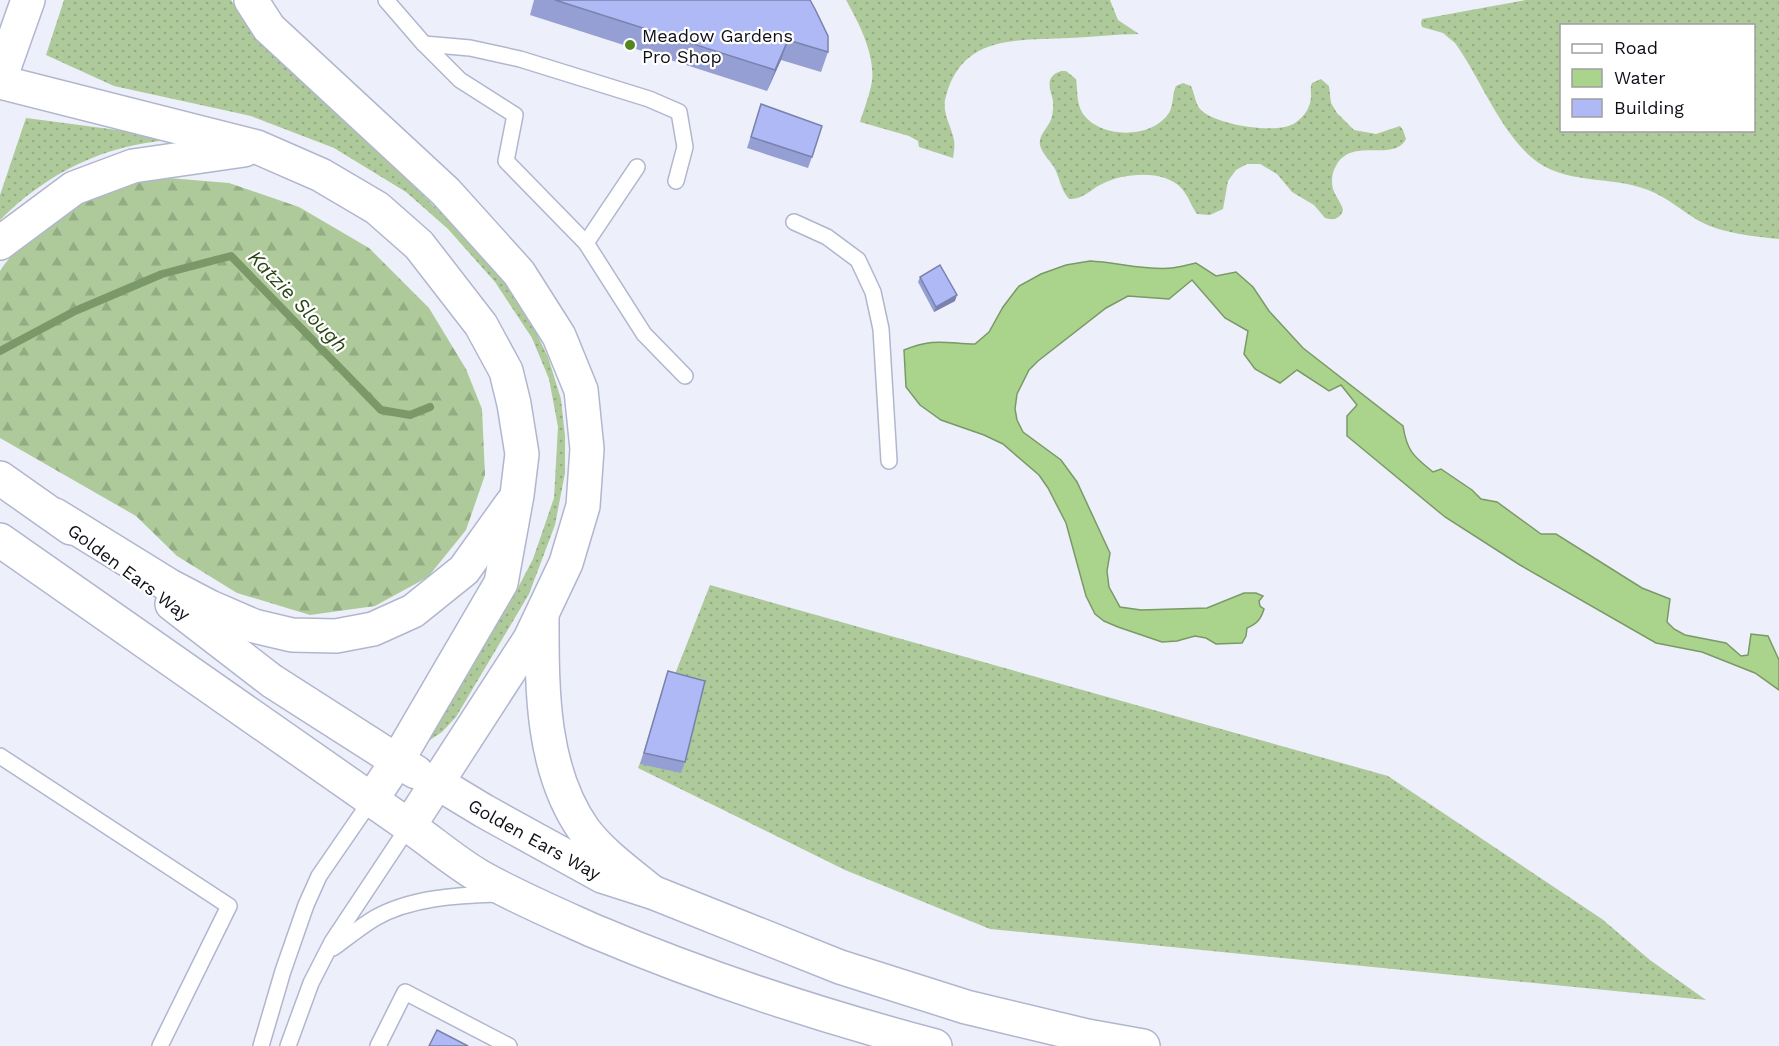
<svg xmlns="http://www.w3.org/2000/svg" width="1779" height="1046" font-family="'Work Sans',sans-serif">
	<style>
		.grass { fill: url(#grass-dots); fill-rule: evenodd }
		.forest { fill: url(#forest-firs) }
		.water { fill: #aad48b; stroke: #7b9968; stroke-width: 1.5 }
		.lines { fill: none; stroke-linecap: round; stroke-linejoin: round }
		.stream { stroke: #7b9968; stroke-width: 8 }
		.lane-casing { stroke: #b0b6ce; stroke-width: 18 }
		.secondary-casing { stroke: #b0b6ce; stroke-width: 36 }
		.highway-casing { stroke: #b0b6ce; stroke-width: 36 }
		.lane { stroke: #fff; stroke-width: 15 }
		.secondary { stroke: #fff; stroke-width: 33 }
		.highway { stroke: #fff; stroke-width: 33 }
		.wall { fill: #969fd3 }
		.shaded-wall { fill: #7a82ac }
		.building { fill: #aeb9f5; stroke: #7a82ac; stroke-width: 1.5 }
		.poi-dot { fill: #53861c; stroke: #fff; stroke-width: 2 }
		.labels { text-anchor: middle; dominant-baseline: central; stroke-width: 4.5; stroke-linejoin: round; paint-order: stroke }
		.poi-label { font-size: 18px; fill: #0e0f18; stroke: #fff; text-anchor: start }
		.street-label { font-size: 18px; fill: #0e0f18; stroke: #fff }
		.water-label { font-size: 20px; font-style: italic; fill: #2c4614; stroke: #fff }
	</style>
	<defs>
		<pattern id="grass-dots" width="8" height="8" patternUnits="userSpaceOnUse" patternTransform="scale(1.5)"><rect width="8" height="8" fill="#aeca9a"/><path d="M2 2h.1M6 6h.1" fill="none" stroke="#94ac84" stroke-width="1.8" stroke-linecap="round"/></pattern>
		<pattern id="forest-firs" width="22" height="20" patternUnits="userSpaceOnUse" patternTransform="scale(1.5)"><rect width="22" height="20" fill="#aeca9a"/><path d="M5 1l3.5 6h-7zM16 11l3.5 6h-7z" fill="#94ac84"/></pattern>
	</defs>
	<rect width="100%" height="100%" fill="#edf0fa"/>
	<g class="grass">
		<polygon points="64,0 231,0 240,14 275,52 461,232 502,277 527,314 548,357 561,399 565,436 565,473 555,525 529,594 456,717 442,732 427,742 511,601 533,559 554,498 558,427 549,379 532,338 495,282 448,229 406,192 334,148 251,116 114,86 46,55"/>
		<path d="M846,0h264l8,20 21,14c-23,0 -46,3 -69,4 -51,3 -107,-5 -124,58 -5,16 5,29 8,44 1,6 0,12 -1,18l-34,-11 -1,-6 -9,-5 -49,-14c4,-13 10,-28 12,-41 3,-27 -13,-58 -26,-81z"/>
		<path d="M1526,0h253v239c-27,-3 -55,-5 -80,-18 -17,-10 -32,-24 -51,-31 -38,-15 -84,-4 -117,-33 -34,-31 -50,-78 -76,-114l-12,-10 -21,-6 -1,-4 1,-4zM1562,26h192v104h-192z"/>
		<path d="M1061,71h5l10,8c2,12 0,24 7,35 18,25 69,25 86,-1 5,-9 3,-19 7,-27l7,-3 8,3c4,8 4,19 11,25 16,14 76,24 93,12 9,-6 16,-16 16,-27 0,-5 -1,-8 1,-13l9,-4 8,7 2,17 6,10 17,17 22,4 24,-8 3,4 3,9c-12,24 -55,-3 -70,27 -4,6 -5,15 -3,23 2,7 8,13 10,21 -2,8 -9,11 -18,8l-11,-13 -22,-13 -15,-18 -17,-10h-13l-11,6 -8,11 -5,28 -13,6 -13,-1c-6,-8 -8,-17 -15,-25 -17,-20 -59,-16 -80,-5 -13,6 -17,15 -33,15 -8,-9 -9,-20 -14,-30 -4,-8 -13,-15 -15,-24 -2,-11 10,-18 12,-29 1,-5 2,-14 0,-19 -3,-11 -6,-21 9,-26z"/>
		<path d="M26,118l145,19 -1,3c-66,5 -123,33 -170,80v-25z"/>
		<polygon points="710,585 1388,776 1602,919 1650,960 1706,1000 990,929 845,870 638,768"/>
	</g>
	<path class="forest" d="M157,177l72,6 70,24 70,41 60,60 37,61 16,40 3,66 -19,55 -38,47 -53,29 -65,9 -73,-22 -60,-37 -41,-40 -136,-78v-167c16,-27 73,-70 102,-81 17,-6 37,-9 55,-13z"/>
	<path class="water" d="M1090,261c26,1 57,10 82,7 8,-1 16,-3 24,-5l20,13 20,-4 17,15 16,24 34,37 100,78c4,25 10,30 30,46l8,-3 31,21 9,9 16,3 44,32h15l86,54 28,11 -3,23 7,7 11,6 41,8 15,13 7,-1 3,-21 17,2 11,24v30l-24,-17 -53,-21 -46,-9 -136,-78 -75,-48 -98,-81v-20l10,-11 -16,-20 -12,6 -32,-21 -17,13 -25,-14 -11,-15 4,-23 -23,-13 -33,-38 -23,19 -41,-3 -22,12 -68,53 -9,9 -12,24 -2,15 2,11 6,12 38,28 16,22 33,71 -3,18 2,16 11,20 21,3 66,-2 37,-15h12l7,3 -4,5 1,5 4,3c-3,10 -7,15 -17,19l-1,8 -4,7 -26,1 -10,-6 -11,-2 -18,5 -15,1 -44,-15 -14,-6 -9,-7 -9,-18 -20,-73 -18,-35 -9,-13 -36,-31 -19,-9 -43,-15 -21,-15 -14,-18 -2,-37c29,-12 40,-7 71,-6l14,-12 14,-25 16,-21 22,-12 25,-9z"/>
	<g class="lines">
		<polyline class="stream" points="0,351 75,311 162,274 231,256 381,410 410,415 430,407"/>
		<g class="lane-casing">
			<g id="lane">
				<polyline points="386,0 424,44 460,80 515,115 506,161 586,243 644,334 685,376"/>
				<polyline points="424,44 470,48 520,59 649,99 679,112 685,147 676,181"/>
				<polyline points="794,222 827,237 858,260 873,292 881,329 889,461"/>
				<polyline points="586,243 637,167"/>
				<polyline points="0,756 229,906 160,1046"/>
				<path d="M333,948c14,-10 27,-21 42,-30 35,-20 82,-23 122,-24"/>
				<polyline points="261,1046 283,971 306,905 319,876 372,799"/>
				<polyline points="288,1046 311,983 332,942 409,826"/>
				<polyline points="378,1046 405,992 509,1046"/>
			</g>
		</g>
		<g class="secondary-casing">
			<g id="secondary">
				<path id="s1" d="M436,782l48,29 118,65 50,16 188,75 126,40 121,29 56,10"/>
				<path d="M409,826c23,16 46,36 70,50 37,21 77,38 115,55 111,47 224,84 341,115"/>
			</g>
		</g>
		<g class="highway-casing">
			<g id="highway">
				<polyline points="0,79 28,0"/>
				<polyline points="0,82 257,147 321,175 377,208 419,245 481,325 506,371 514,404 522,454 517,495 501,583 397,761 372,799"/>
				<polyline points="0,243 74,188 133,166 244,150"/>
				<polyline points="0,478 71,528"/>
				<polyline points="55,515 170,586 210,607 254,626 292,635 336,636 373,629 413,611 464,570 512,503"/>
				<polyline points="0,540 409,826 530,639 566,563 583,506 587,449 581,390 559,336 519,273 446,192 269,28 251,0"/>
				<polyline points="172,604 272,681 397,761 416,772"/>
				<path d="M542,617c0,71 -1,152 42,213 18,24 45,43 68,62"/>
			</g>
		</g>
		<use href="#lane" class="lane"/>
		<use href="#secondary" class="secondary"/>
		<use href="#highway" class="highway"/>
	</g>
	<g class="wall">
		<polygon points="534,0 810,0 828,52 821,72 781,60 767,91 530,15"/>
		<polygon points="761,104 812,157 808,168 747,148"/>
		<polygon points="920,277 955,301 934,312 918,282"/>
		<polygon points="668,671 685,762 681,773 640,764"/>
	</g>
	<g class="shaded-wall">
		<polygon points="788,40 781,60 767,91 775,70"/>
		<polygon points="957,295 955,301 934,312 936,307"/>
	</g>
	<g class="building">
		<polygon points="555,0 810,0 815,9 828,36 828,52 788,40 775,70"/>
		<polygon points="761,104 822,126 812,157 751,137"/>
		<polygon points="940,265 957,295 936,307 920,277"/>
		<polygon points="668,671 705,681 685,762 644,753"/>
		<polygon points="437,1030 468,1046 429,1046"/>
	</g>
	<circle class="poi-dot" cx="630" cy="45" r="6"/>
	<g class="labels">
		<g class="poi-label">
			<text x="642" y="35">Meadow Gardens<tspan x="642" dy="21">Pro Shop</tspan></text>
		</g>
		<g class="street-label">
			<text transform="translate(129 572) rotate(37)">Golden Ears Way</text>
			<text stroke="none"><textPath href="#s1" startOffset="114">Golden Ears Way</textPath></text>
		</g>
		<g class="water-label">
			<text transform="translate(298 301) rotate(46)">Katzie Slough</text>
		</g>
	</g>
	<rect x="1560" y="24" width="195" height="108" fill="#ffffff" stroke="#9f9fa3" stroke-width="1.5"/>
	<rect x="1572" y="44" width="30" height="9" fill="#ffffff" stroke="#9f9fa3" stroke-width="1.5"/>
	<text x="1614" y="54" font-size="18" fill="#0e0f18">Road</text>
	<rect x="1572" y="69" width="30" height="18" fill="#aad48b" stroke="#9f9fa3" stroke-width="1.5"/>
	<text x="1614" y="84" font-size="18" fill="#0e0f18">Water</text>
	<rect x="1572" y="99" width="30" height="18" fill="#aeb9f5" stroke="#9f9fa3" stroke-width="1.5"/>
	<text x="1614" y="114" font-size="18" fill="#0e0f18">Building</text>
</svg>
